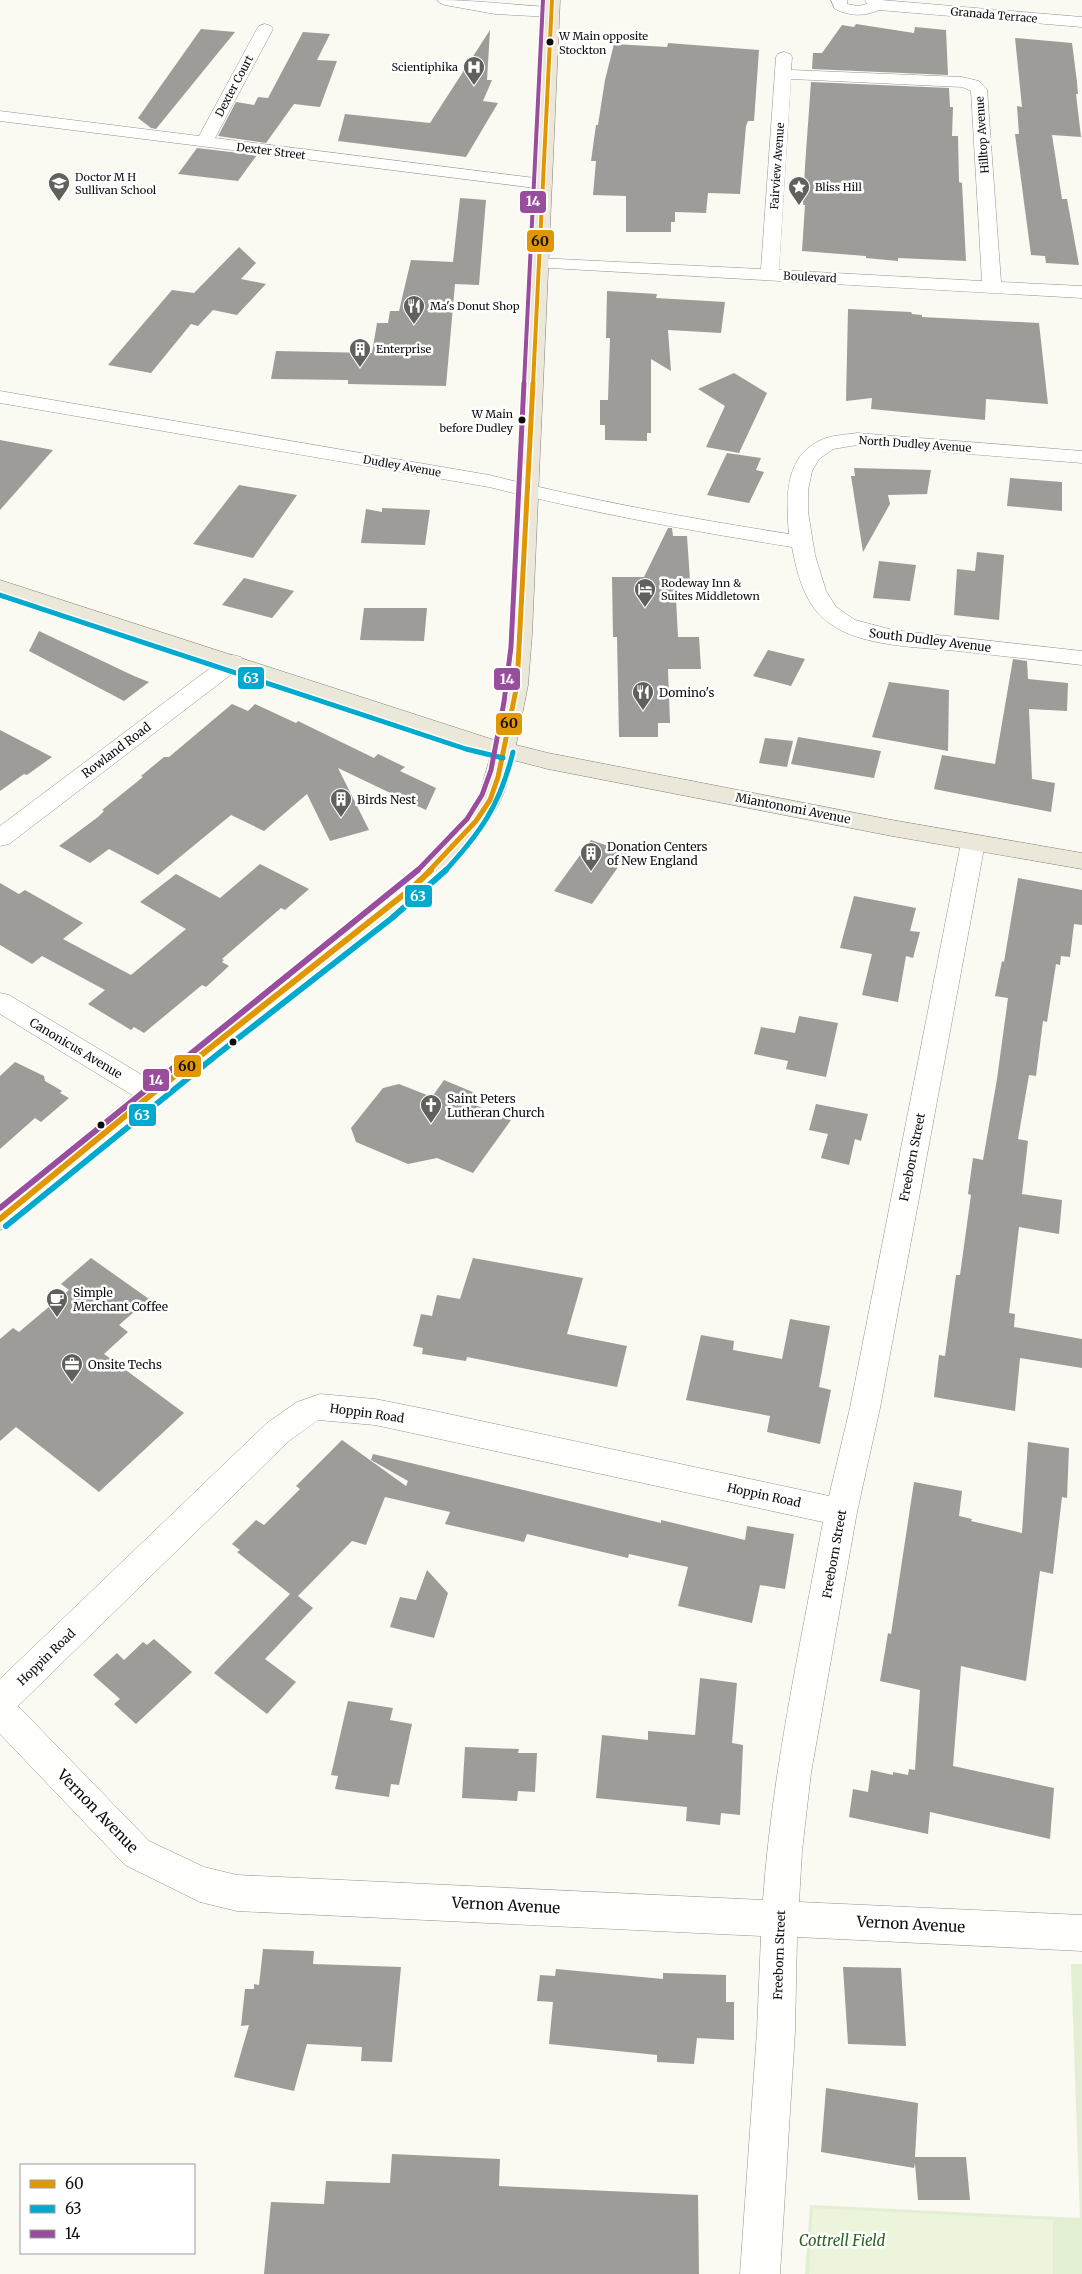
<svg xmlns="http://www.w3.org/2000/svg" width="1082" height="2274" font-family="Merriweather,serif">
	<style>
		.green { fill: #e2efd3 }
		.pitch { fill: #ecf4dc }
		.building { fill: #9d9c98 }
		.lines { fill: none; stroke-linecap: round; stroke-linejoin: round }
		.minor-casing { stroke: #949390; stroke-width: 1 }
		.major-casing { stroke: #81817d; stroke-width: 1 }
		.minor { fill: #fefefd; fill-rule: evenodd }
		.major { fill: #ebe7d9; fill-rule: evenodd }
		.bus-1-far2-casing { stroke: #fff; stroke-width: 6 }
		.bus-1-far1-casing { stroke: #fff; stroke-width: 8 }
		.bus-1-casing { stroke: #fff; stroke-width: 10 }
		.bus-2-far1-casing { stroke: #fff; stroke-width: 8 }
		.bus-2-casing { stroke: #fff; stroke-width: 10 }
		.bus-3-far2-casing { stroke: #fff; stroke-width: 6 }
		.bus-3-far1-casing { stroke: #fff; stroke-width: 8 }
		.bus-3-casing { stroke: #fff; stroke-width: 10 }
		.bus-1-far2 { stroke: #e09701; stroke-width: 4 }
		.bus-1-far1 { stroke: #e09701; stroke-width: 5 }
		.bus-1 { stroke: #e09701; stroke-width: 6 }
		.bus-2-far1 { stroke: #00a9ce; stroke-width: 5 }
		.bus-2 { stroke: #00a9ce; stroke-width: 6 }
		.bus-3-far2 { stroke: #994d9d; stroke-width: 4 }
		.bus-3-far1 { stroke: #994d9d; stroke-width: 5 }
		.bus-3 { stroke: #994d9d; stroke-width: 6 }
		.bus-dot { fill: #0d0d0d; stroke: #fff; stroke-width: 2 }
		.labels { text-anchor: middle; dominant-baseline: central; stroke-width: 5; stroke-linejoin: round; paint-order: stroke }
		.far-street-label { font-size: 11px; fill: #0d0d0d; stroke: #fff }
		.bus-label { font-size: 11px; fill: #0d0d0d; stroke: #fff; text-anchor: start }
		.far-poi-label { font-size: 11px; fill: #0d0d0d; stroke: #fff; text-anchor: start }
		.street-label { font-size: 12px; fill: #0d0d0d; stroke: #fff }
		.poi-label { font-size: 12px; fill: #0d0d0d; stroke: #fff; text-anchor: start }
		.near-street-label { font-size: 15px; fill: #0d0d0d; stroke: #fff }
		.near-park-label { font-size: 15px; font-style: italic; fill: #2c6220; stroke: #fff }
		.line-badge { stroke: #fff; stroke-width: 2 }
		.badge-label { font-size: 14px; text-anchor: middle; font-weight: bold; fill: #fff }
		.pale-badge-label { font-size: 14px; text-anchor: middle; font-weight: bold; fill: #111 }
	</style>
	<rect width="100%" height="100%" fill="#faf9f2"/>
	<polygon class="green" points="1071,1964 1082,1964 1082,2274 805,2274 810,2205 1080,2218"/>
	<polygon class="pitch" points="813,2208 1053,2220 1053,2274 809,2274"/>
	<g class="building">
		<polygon points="856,24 914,33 915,27 946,30 948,75 812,69 813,53 822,53 842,25 854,27"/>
		<polygon points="201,29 235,32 156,129 151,128 138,118"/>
		<polygon points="490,30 487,80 492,80 483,101 498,103 466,157 338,141 345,114 430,123"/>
		<polygon points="303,32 330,34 317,60 337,61 320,107 294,104 266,143 218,136 236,102 254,105 258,97 268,98"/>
		<polygon points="1015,38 1072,43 1077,82 1078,94 1076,94 1081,137 1052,135 1062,199 1067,199 1079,265 1046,263 1045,256 1031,255 1015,134 1019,134 1017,106 1022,107"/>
		<polygon points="668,43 759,50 754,121 748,121 746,126 740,194 708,193 706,213 675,212 675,222 671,222 671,232 626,232 626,196 593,195 596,161 591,161 596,125 598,125 605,80 614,44 667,47"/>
		<polygon points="811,82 949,88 950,107 953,107 952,136 958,136 959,182 962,183 966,261 898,258 898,261 866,258 866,256 802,251 805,205 803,205 805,166"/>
		<polygon points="197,148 257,155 238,181 178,174"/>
		<polygon points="460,198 486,200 479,285 455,284 446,386 348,384 348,380 271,379 276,351 372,353 377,323 388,323 390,311 399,311 411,260 453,262"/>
		<polygon points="239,247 256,263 241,279 266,284 237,315 213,310 198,326 191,324 151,373 108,365 172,290 194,293"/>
		<polygon points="607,291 657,294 656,298 725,302 721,333 668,330 671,371 651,359 651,433 647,433 647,441 605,440 605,425 600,425 600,400 608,400 610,338 606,338"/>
		<polygon points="848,309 911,312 912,314 922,315 922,317 1039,323 1048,404 986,399 985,420 871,409 872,398 846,401"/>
		<polygon points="734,373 767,393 739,453 706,447 725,406 698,389"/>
		<polygon points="0,440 53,450 0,510"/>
		<polygon points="727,453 761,458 756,470 764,472 749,503 707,495"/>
		<polygon points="854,468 931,470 927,494 888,495 890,504 863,552 851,476 855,476"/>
		<polygon points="1010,478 1062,482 1062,511 1007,506"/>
		<polygon points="239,485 297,495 253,558 193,544"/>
		<polygon points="382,508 430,510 425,545 361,543 366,509 382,512"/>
		<polygon points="668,528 672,528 673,536 687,536 690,580 675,579 678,637 699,637 701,669 668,669 670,723 658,723 658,737 619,737 617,637 613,637 612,577 644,577"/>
		<polygon points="977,552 1004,555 999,620 954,615 957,569 975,571"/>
		<polygon points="879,561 916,565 910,601 873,598"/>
		<polygon points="244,578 294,591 272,618 222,605"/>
		<polygon points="364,608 427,608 424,641 360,640"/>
		<polygon points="39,631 134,676 149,682 124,701 29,651"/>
		<polygon points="768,650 805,659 791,686 753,676"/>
		<polygon points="1013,659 1027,661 1028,679 1068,683 1067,711 1029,709 1032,779 1055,783 1051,812 934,789 942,755 995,764"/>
		<polygon points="889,682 949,690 948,751 872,737"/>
		<polygon points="232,704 248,711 255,704 296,723 298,721 374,758 378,754 405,767 400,771 436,788 426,810 338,768 369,830 330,841 307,794 264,831 231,815 158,875 109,849 90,863 59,846 98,817 104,811 102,810 143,777 141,776 164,757 169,757"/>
		<polygon points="0,730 52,757 27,775 24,774 0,791"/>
		<polygon points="798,737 881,751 874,778 791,764"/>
		<polygon points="765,738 793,741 787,767 759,763"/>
		<polygon points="591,840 628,853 592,904 554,891"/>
		<polygon points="260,864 309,889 285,910 281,908 222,959 224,960 222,962 229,966 206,987 202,985 144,1033 134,1027 131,1030 88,1004 105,990 42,956 32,964 0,945 0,883 19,894 25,890 83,923 63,939 131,975 186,929 140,902 176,874 220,898"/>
		<polygon points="1018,878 1082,890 1082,925 1074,924 1070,957 1061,956 1060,965 1056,964 1047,1022 1043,1021 1036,1076 1029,1075 1018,1139 1028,1141 1022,1194 1062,1200 1059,1234 1019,1227 1009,1313 1015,1314 1014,1327 1082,1339 1082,1368 1020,1358 1015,1411 934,1397 939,1355 945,1356 956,1275 960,1275 971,1195 968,1194 973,1158 983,1160 997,1079 1008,998 995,996 1002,961 1004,962"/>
		<polygon points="854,896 916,908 910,931 920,932 913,958 906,956 898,1002 862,995 872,954 840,948"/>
		<polygon points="799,1016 838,1023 826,1077 786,1069 788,1061 754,1054 761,1027 795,1033"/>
		<polygon points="15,1062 44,1076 45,1081 62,1091 60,1093 69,1098 41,1122 35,1118 0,1149 0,1076"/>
		<polygon points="444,1080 475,1093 468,1102 511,1120 473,1173 437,1158 408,1164 356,1142 351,1128 383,1088 399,1084 432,1097"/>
		<polygon points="816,1104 868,1114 861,1141 855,1139 849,1165 821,1158 828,1134 809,1130"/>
		<polygon points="91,1258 149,1299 119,1325 128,1332 104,1354 184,1413 99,1492 16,1427 0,1441 0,1339 13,1328 19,1332 69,1290 61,1284"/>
		<polygon points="473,1258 583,1278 567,1334 627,1346 617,1387 467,1357 466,1361 422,1354 423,1348 413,1346 421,1314 432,1316 437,1295 460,1299"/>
		<polygon points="790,1319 830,1326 819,1387 831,1390 820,1444 767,1432 770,1416 686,1400 701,1335 734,1341 733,1350 782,1359"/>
		<polygon points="342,1440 406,1486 408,1481 371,1460 373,1454 661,1523 661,1520 745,1540 747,1526 794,1534 785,1589 760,1585 752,1623 678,1606 688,1567 629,1554 628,1558 527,1534 524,1542 445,1524 450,1512 385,1497 366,1545 352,1541 298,1596 313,1608 265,1659 296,1682 267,1714 214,1673 290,1594 237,1552 240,1550 232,1544 256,1520 264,1525 300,1489 296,1486"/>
		<polygon points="1028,1442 1069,1448 1067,1498 1062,1497 1053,1574 1040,1571 1026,1681 961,1666 953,1766 1054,1788 1050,1839 930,1812 928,1834 849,1817 853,1789 868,1792 871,1770 893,1775 893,1772 908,1775 909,1769 915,1770 920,1690 880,1681 888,1633 891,1634 914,1482 962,1491 959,1516 972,1519 971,1521 1022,1533"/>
		<polygon points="427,1570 448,1593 434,1638 390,1627 400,1597 416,1600"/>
		<polygon points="154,1639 192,1672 136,1724 114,1704 120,1699 93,1675 117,1653 124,1660 143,1642 147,1645"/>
		<polygon points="700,1678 737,1683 732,1743 743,1745 740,1815 721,1813 720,1825 686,1821 687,1807 596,1798 602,1735 648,1740 648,1731 695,1735"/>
		<polygon points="348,1701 393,1708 390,1720 412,1724 399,1785 391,1784 389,1797 335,1789 338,1776 331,1775"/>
		<polygon points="465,1747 519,1749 518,1753 537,1753 535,1792 518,1791 517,1801 462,1798"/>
		<polygon points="263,1949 314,1951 313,1964 401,1967 392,2062 361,2061 362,2047 307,2044 294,2091 234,2077 249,2025 241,2026 245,1989 254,1989 254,1984 259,1985"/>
		<polygon points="843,1967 901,1968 906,2046 848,2044"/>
		<polygon points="556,1969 663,1979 663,1973 726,1975 726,2002 734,2002 734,2040 697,2038 694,2064 657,2062 657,2055 549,2044 553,2002 537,2001 540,1975 555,1976"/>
		<polygon points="826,2088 918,2103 915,2157 966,2157 970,2200 918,2200 915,2163 914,2168 821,2152"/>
		<polygon points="392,2154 500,2159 499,2186 698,2195 699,2274 264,2274 271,2202 324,2204 326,2181 390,2183"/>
	</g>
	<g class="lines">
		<g class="minor-casing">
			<g id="minor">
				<path d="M437,0c38,0 76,5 114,7l5,2 3,3 -3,3 -5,2 -56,-3 -50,-9 -5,-2z"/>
				<path d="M831,0h16v4l11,2 9,-2 -2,-4h16l201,17v10l-203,-17c-15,7 -30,6 -44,-1z"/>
				<polygon points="265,24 271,26 273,29 215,138 543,179 549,180 552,184 549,188 543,189 0,121 0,111 199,136 257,29 259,26"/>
				<path d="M784,52l6,2 2,3 -1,13 171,7 17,4 8,8 14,193 81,4v12l-550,-31 -3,-4 3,-4 6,-1 223,11 15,-212 2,-3zM791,79l171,8 9,4 11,190 -203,-11z"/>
				<path d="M0,391l489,84c99,25 199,43 300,59 -3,-34 -5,-76 30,-93 11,-6 26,-6 38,-8l225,18v12l-225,-18 -24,4 -14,10 -7,12 -4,19v22l7,43 11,36 10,16 19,13 38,10 189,21v14c-41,-5 -83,-9 -124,-14 -39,-4 -97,-4 -129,-28 -24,-17 -32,-49 -37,-76 -102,-16 -203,-35 -303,-60l-489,-84z"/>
				<polygon points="233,655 241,657 244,662 241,667 9,844 0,846 0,826 225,657"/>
				<path d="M973,835l9,2 3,6 -105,565 -23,104 -46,261 -9,78 -3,51 283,13v36l-285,-14 -2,94 -15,243h-40l17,-243 4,-95 -524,-25 -37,-9 -75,-37 -125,-131v-55l267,-256 30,-21 23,-8 55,5 55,11 399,86 21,-88 111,-565 3,-6zM318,1420l57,5 448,97c-23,125 -51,251 -60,378l-526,-25 -33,-8 -55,-26 -131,-135 271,-265z"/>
				<polygon points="0,993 9,995 162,1087 166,1094 162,1101 152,1104 142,1101 0,1014"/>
			</g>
		</g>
		<g class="major-casing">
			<path id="major" d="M544,0h16l-28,634 -4,51 -12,60 32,8 344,67 190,33v16l-190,-33 -344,-67 -35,-9c-5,25 -13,48 -30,68 -54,68 -128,118 -195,172 -93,75 -186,150 -278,227l-10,3v-27l142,-116 261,-205 40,-39 24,-28 11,-16 13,-45 -30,-8 -461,-153v-13l494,160 12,-55 4,-51z"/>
		</g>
		<use href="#minor" class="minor"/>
		<use href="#major" class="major"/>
		<g class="bus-1-far2-casing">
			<polyline id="bus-1-far2" points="533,384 552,0"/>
		</g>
		<g class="bus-1-far1-casing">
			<polyline id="bus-1-far1" points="429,871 476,821 490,800 498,777 517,685 533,383"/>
		</g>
		<g class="bus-1-casing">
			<polyline id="bus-1" points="0,1219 152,1094 412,888 431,870"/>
		</g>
		<g class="bus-2-far1-casing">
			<g id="bus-2-far1">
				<polyline points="0,595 466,749 503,758"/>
				<path d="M445,871c36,-39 55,-66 68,-119"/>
			</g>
		</g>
		<g class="bus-2-casing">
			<polyline id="bus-2" points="6,1226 218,1054 392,918 446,870"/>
		</g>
		<g class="bus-3-far2-casing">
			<polyline id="bus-3-far2" points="524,384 543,0"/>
		</g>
		<g class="bus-3-far1-casing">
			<polyline id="bus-3-far1" points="417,871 467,819 482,795 491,770 504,702 511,647 524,383"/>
		</g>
		<g class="bus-3-casing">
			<polyline id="bus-3" points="0,1208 418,870"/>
		</g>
		<use href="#bus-1-far2" class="bus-1-far2"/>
		<use href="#bus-1-far1" class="bus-1-far1"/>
		<use href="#bus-1" class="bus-1"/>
		<use href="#bus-2-far1" class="bus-2-far1"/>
		<use href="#bus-2" class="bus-2"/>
		<use href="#bus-3-far2" class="bus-3-far2"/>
		<use href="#bus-3-far1" class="bus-3-far1"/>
		<use href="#bus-3" class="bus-3"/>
	</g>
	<defs>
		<g id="hospital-pin" transform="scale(1.125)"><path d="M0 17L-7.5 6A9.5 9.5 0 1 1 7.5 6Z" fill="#60605d" stroke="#fff"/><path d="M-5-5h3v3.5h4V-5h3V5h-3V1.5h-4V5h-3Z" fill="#fff"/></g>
		<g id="school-pin" transform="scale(1.125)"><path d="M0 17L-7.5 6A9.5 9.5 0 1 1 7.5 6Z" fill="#60605d" stroke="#fff"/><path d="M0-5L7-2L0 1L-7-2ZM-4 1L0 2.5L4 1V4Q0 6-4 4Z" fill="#fff"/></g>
		<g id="sight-pin" transform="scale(1.125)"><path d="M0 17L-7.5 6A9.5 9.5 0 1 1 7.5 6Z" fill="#60605d" stroke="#fff"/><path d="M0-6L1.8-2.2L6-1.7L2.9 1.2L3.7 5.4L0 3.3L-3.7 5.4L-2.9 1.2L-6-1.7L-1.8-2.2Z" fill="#fff"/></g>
		<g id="restaurant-pin" transform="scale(1.125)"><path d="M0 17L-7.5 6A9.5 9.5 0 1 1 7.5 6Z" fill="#60605d" stroke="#fff"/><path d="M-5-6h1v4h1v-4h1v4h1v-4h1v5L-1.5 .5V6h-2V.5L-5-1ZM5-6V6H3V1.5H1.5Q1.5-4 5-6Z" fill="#fff"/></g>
		<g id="building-pin" transform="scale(1.125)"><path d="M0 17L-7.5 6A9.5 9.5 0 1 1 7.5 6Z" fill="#60605d" stroke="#fff"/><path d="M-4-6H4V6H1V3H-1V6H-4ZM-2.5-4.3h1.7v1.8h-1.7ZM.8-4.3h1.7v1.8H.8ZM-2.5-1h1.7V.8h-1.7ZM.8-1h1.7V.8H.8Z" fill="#fff"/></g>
		<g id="hotel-pin" transform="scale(1.125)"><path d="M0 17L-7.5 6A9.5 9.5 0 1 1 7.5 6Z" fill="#60605d" stroke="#fff"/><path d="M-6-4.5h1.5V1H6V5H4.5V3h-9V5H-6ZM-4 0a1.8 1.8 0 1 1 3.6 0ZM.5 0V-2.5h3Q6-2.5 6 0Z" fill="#fff"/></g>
		<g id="church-pin" transform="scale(1.125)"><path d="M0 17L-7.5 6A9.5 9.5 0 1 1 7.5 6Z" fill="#60605d" stroke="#fff"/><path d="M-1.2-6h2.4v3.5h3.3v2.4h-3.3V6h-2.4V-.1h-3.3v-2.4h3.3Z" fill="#fff"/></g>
		<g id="cafe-pin" transform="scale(1.125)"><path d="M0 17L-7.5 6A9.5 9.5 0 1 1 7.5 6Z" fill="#60605d" stroke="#fff"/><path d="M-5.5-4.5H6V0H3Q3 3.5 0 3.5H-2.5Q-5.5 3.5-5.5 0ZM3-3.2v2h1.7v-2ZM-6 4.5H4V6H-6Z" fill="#fff"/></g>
		<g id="office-pin" transform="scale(1.125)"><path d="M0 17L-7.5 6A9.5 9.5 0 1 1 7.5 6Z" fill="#60605d" stroke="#fff"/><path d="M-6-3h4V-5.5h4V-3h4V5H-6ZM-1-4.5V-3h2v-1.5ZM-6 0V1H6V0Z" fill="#fff"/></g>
	</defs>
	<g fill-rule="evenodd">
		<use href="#hospital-pin" x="474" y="67"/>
		<use href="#school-pin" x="59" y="183"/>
		<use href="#sight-pin" x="799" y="187"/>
		<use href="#restaurant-pin" x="414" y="306"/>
		<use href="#building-pin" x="360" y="349"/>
		<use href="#hotel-pin" x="645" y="589"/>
		<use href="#restaurant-pin" x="643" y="692"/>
		<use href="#building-pin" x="341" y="799"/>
		<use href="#building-pin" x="591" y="853"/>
		<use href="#church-pin" x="431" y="1105"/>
		<use href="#cafe-pin" x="57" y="1299"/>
		<use href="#office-pin" x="72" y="1364"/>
	</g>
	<g class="bus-dot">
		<circle cx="550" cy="42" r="4.5"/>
		<circle cx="522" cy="420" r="4.5"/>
		<circle cx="233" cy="1042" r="4.5"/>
		<circle cx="101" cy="1125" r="4.5"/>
	</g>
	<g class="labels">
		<g class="far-street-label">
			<text transform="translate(994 15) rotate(5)">Granada Terrace</text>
			<text transform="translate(234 86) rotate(-62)">Dexter Court</text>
			<text transform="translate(982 135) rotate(-94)">Hilltop Avenue</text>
			<text transform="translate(271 151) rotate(7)">Dexter Street</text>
			<text transform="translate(777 166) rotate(-86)">Fairview Avenue</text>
			<text transform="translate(810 277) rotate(3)">Boulevard</text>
			<text transform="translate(915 444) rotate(4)">North Dudley Avenue</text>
			<text transform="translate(402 466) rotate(10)">Dudley Avenue</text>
		</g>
		<g class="bus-label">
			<text x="559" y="36">W Main opposite<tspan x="559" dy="14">Stockton</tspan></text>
			<text x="513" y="414" text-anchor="end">W Main<tspan x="513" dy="14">before Dudley</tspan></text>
		</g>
		<g class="far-poi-label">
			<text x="458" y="67" text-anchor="end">Scientiphika</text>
			<text x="75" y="177">Doctor M H<tspan x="75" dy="13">Sullivan School</tspan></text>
			<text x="815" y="187">Bliss Hill</text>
			<text x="430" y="306">Ma's Donut Shop</text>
			<text x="376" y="349">Enterprise</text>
			<text x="661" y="583">Rodeway Inn &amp;<tspan x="661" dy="13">Suites Middletown</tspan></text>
		</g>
		<g class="street-label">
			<text transform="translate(930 640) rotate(7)">South Dudley Avenue</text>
			<text transform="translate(116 750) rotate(-37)">Rowland Road</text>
			<text transform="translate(793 808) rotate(11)">Miantonomi Avenue</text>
			<text transform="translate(76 1048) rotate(31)">Canonicus Avenue</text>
			<text transform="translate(912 1157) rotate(-79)">Freeborn Street</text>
			<text transform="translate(367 1413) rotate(8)">Hoppin Road</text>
			<text transform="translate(764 1495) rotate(12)">Hoppin Road</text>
			<text transform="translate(834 1554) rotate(-80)">Freeborn Street</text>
			<text transform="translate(46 1657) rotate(-44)">Hoppin Road</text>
			<text transform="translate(779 1955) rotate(-88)">Freeborn Street</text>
		</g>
		<g class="poi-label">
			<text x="659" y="692">Domino's</text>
			<text x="357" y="799">Birds Nest</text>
			<text x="607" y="846">Donation Centers<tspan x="607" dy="14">of New England</tspan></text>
			<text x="447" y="1098">Saint Peters<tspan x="447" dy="14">Lutheran Church</tspan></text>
			<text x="73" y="1292">Simple<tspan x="73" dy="14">Merchant Coffee</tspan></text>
			<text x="88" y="1364">Onsite Techs</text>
		</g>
		<g class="near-street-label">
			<text transform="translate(98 1811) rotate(46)">Vernon Avenue</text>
			<text transform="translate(506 1905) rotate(3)">Vernon Avenue</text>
			<text transform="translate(911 1924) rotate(3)">Vernon Avenue</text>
		</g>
		<g class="near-park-label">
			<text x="842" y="2240">Cottrell Field</text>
		</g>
	</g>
	<g class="line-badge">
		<rect x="519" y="190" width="28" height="24" rx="5" fill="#994d9d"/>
		<rect x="526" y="229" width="29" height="24" rx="5" fill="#e09701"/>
		<rect x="237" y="666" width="28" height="24" rx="5" fill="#00a9ce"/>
		<rect x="493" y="667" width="28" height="24" rx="5" fill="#994d9d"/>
		<rect x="495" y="712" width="28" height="24" rx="5" fill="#e09701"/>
		<rect x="404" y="884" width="29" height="24" rx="5" fill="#00a9ce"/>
		<rect x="173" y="1054" width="29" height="24" rx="5" fill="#e09701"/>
		<rect x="142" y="1068" width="28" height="24" rx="5" fill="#994d9d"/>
		<rect x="128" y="1103" width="29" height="24" rx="5" fill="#00a9ce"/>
	</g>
	<g class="badge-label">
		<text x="533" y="206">14</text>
		<text x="251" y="683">63</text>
		<text x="507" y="684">14</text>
		<text x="418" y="901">63</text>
		<text x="156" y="1085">14</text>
		<text x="142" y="1120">63</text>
	</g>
	<g class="pale-badge-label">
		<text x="540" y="246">60</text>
		<text x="509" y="728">60</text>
		<text x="187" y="1071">60</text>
	</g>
	<rect x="20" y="2164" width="175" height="90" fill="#ffffff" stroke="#9e9e9e"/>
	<rect x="30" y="2180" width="25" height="8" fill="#e09701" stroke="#9e9e9e"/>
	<text x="65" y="2189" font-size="15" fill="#0d0d0d">60</text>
	<rect x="30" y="2205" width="25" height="8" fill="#00a9ce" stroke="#9e9e9e"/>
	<text x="65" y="2214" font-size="15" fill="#0d0d0d">63</text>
	<rect x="30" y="2230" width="25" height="8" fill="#994d9d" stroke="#9e9e9e"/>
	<text x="65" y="2239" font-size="15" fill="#0d0d0d">14</text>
</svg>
